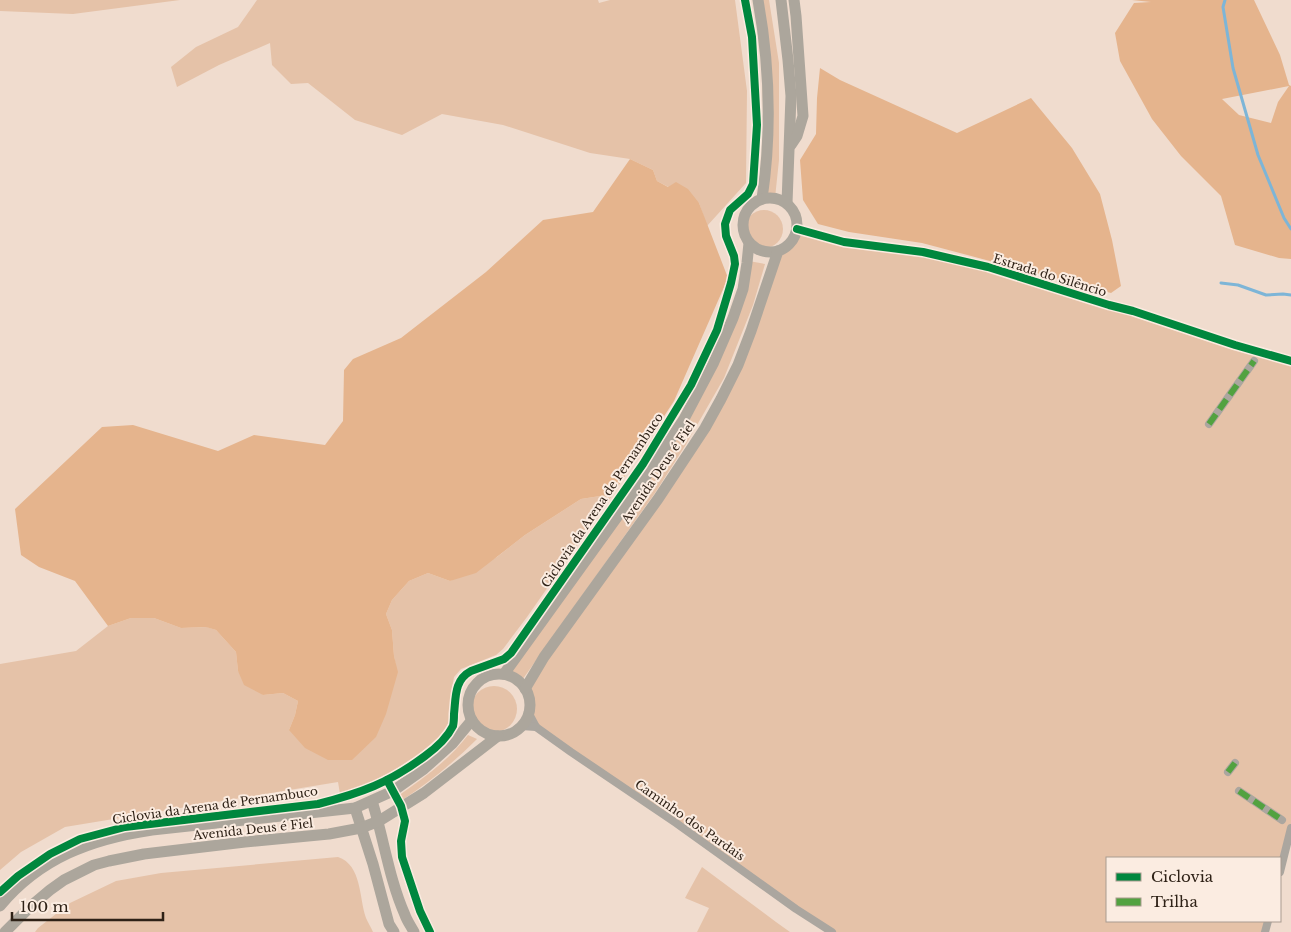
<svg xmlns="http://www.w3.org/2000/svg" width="1291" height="932" font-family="'Libre Baskerville',serif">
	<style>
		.green { fill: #e5c2a8 }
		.forest { fill: #e5b48d; fill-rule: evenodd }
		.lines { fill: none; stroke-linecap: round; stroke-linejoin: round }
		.stream { stroke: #7db5d7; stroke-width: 3 }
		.street { stroke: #aba69f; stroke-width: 8 }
		.secondary { stroke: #aca69c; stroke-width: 11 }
		.quiet { stroke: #52a240; stroke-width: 6; stroke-dasharray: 12 6; stroke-linecap: butt }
		.cycleway-casing { stroke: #fbece1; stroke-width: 11 }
		.cycleway { stroke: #00873e; stroke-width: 8 }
		.labels { text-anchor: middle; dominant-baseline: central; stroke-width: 4; stroke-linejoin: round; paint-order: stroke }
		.street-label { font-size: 12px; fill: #2e2116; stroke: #fbece1 }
	</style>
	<rect width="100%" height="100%" fill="#f0dcce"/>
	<g class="green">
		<polygon points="0,0 180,0 73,14 0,11"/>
		<polygon points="257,0 598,0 599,3 610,0 735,0 747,91 746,183 707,226 699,203 657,181 653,170 630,159 590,153 503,125 442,114 402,135 355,120 308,83 291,84 272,65 270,43 219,65 177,87 171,67 196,47 238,27"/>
		<polygon points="760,0 769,0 779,63 779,160 775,198 760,195 765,170"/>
		<circle cx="764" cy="229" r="19"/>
		<polygon points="797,229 988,267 1291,361 1291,828 1280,858 1107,858 1107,921 1268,921 1265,932 832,932 536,727 528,712 529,708 526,684 721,399 770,272 785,248 789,244 794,237"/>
		<polygon points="749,261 765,264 753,305 724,378 685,446 655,493 520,683 508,674 712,373"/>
		<polygon points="613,494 527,617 503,649 496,655 461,669 454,677 452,688 450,718 447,726 439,737 418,755 380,779 340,794 338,782 65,827 21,852 0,870 0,664 76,651 108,626 131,618 154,618 181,628 207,627 216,630 236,652 238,671 263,695 283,693 298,701 295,715 289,730 397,672 394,656 392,630 386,614 392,600 409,581 428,573 450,581 497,557 525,535 581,499"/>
		<circle cx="494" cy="709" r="23"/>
		<path d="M468,735l9,4c-25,25 -50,45 -79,64v-7c26,-18 51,-36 70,-61z"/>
		<path d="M338,857c24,8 21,41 28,61 2,5 5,9 7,14h-338l3,-4 32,-25 46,-22 45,-8z"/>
		<polygon points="702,867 776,922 790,932 697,932 709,908 685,898"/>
	</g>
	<g class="forest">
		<path d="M1132,0h122l26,55 9,30 2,1v173l-12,-1 -44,-13 -14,-49 -40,-40 -29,-37 -32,-58 -5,-28 19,-30 17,-1zM1289,86l-11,16 -7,21 -32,-8 -17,-16z"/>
		<polygon points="820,68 840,80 957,133 1031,98 1072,148 1100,194 1112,240 1121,286 1111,293 922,243 849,232 818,224 803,200 800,160 816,134 817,98"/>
		<polygon points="630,159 653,170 657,181 668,187 676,182 688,189 699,203 728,278 674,401 613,494 581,499 525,535 476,573 450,581 428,573 409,581 392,600 386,614 392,630 394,656 398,672 386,714 376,737 352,760 328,760 305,748 289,730 295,715 298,701 283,693 263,695 244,685 238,671 236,652 216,630 206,627 181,628 154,618 131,618 108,626 75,581 39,567 21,555 15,509 102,427 133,425 218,451 254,435 325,445 343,421 344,370 353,359 401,338 486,272 543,220 593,212"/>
	</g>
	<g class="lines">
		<g class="stream">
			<polyline points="1225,0 1223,7 1233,68 1258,155 1284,218 1291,229"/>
			<polyline points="1221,283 1238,285 1266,295 1283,294 1291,295"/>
		</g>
		<g class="street">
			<polyline points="797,229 844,242 923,252 988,267 1109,305 1133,311 1235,345 1291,361"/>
			<polyline points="1209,424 1254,361"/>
			<polyline points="528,712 536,727 571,752 676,823 796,909 832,932"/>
			<polyline points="521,726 536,727"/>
			<polyline points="1228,772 1235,763"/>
			<polyline points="1239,791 1282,820"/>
			<polyline points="1280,872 1291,828"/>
			<polyline points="1265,932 1268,921"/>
		</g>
		<g class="secondary">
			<path d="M758,0c12,67 14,131 4,199"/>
			<polyline points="781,0 788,60 791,96 787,203"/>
			<polyline points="791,145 797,136 803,116 796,16 794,0"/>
			<circle cx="770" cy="225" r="27"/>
			<polyline points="504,674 638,488 684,419 713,364 733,318 743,289 747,263 749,243"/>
			<circle cx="499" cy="705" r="31"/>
			<polyline points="525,689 544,657 658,499 705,428 721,399 738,365 751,331 778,251"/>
			<path d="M372,801c12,38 17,78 33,114 2,6 6,11 9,17"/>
			<polyline points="355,808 373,864 389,924 394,932"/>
			<path d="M0,906c40,-48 91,-67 152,-76l203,-22 38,-17 31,-22 28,-25 20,-24"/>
			<polyline points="5,932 31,906 50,890 64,880 94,865 109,861 144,854 245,842 329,834 361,828 379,821 424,793 498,736"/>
		</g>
		<g class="quiet">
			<polyline points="1209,424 1254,361"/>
			<polyline points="1228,772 1235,763"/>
			<polyline points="1239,791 1282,820"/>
		</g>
		<g class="cycleway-casing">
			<g id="cycleway">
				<polyline points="797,229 844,242 923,252 988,267 1109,305 1133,311 1235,345 1291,361"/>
				<polyline points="387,780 401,806 405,821 401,841 402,857 420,911 430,932"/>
				<path d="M0,892l18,-16 32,-22 30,-15 45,-12 193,-23c43,-11 71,-21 107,-48 11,-8 22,-18 28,-30 1,-4 1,-8 1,-12 2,-17 0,-34 17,-43l33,-12 7,-6 132,-189 48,-79 26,-55 14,-47 4,-19 -1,-8 -8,-20 -1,-12 5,-14 18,-16 5,-10 4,-59 -5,-88 -7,-37"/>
			</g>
		</g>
		<use href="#cycleway" class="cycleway"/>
	</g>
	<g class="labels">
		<g class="street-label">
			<text transform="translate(1050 275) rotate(17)">Estrada do Silêncio</text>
			<text transform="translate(658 472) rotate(-56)">Avenida Deus é Fiel</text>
			<text transform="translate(602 500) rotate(-56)">Ciclovia da Arena de Pernambuco</text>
			<text transform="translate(215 805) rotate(-8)">Ciclovia da Arena de Pernambuco</text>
			<text transform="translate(690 820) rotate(35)">Caminho dos Pardais</text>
			<text transform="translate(253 829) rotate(-6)">Avenida Deus é Fiel</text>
		</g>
	</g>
	<rect x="1106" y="857" width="175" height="65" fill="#fbece1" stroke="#a99b90"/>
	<rect x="1116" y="873" width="25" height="8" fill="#00873e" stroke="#a99b90"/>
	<text x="1151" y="882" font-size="15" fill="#2e2116">Ciclovia</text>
	<rect x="1116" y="898" width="25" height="8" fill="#52a240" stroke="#a99b90"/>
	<text x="1151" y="907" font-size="15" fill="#2e2116">Trilha</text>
	<path d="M12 912v8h151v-8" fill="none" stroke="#2e2116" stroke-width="2.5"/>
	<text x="20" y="912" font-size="15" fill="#2e2116" stroke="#fbece1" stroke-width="4" paint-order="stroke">100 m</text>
</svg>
